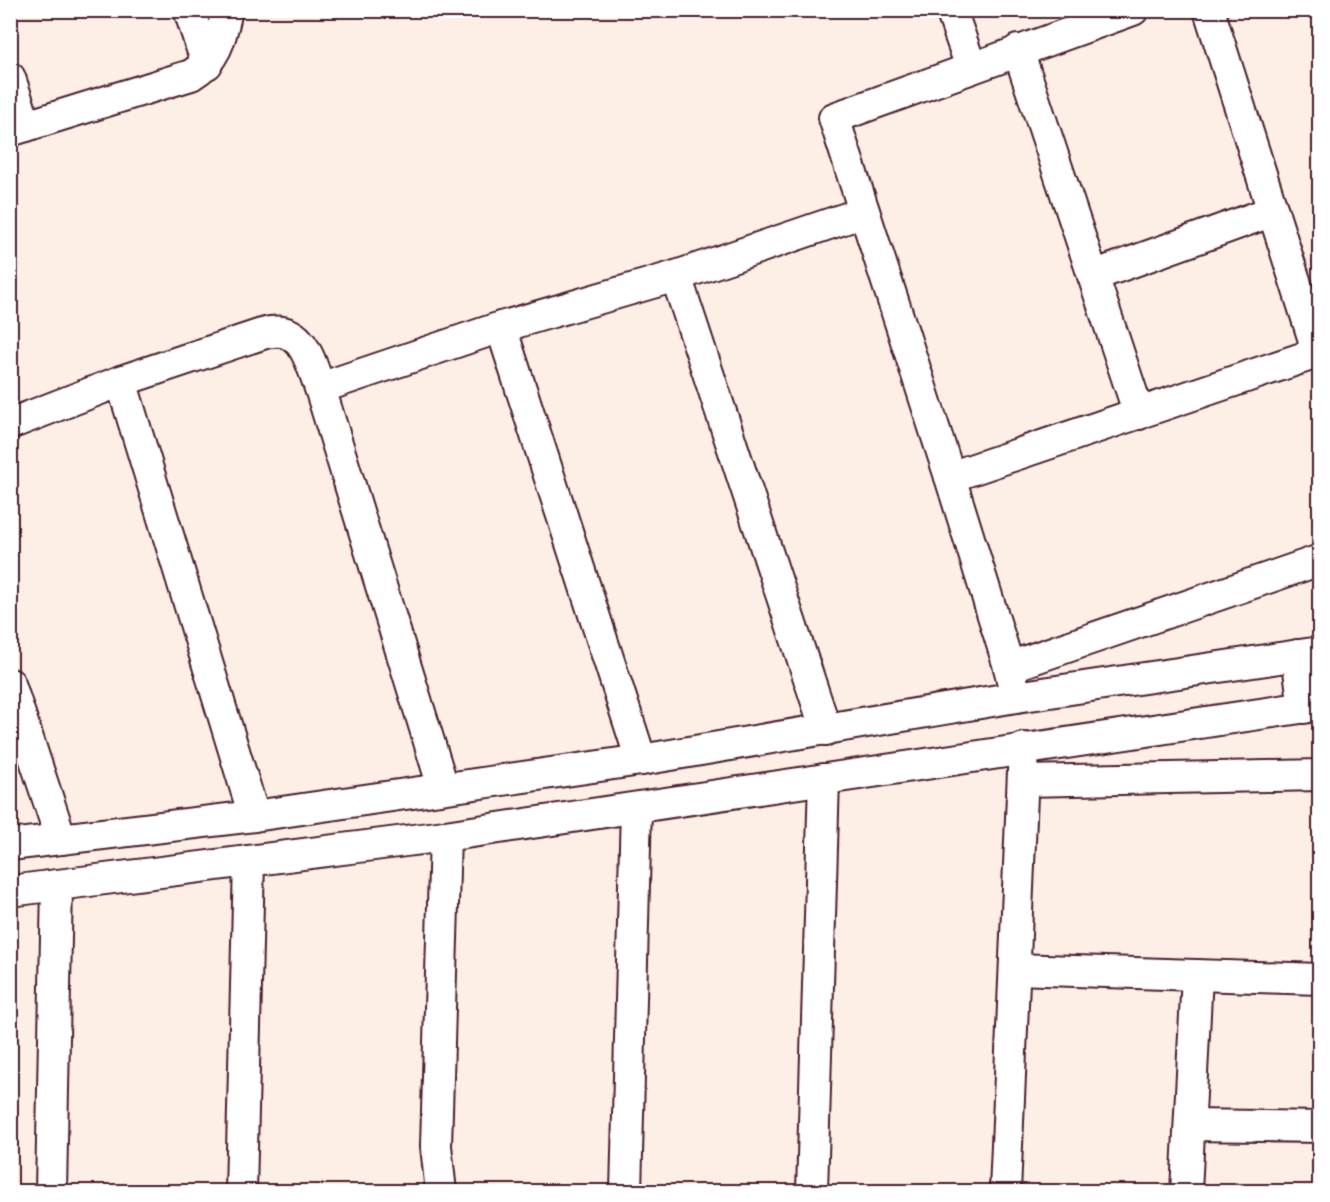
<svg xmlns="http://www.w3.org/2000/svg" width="1330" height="1202" font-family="Caveat,sans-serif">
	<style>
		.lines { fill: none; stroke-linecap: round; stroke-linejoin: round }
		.minor-casing { stroke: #4a1f2b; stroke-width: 34 }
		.minor { stroke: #fff; stroke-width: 30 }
	</style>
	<rect width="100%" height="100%" fill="#feefe6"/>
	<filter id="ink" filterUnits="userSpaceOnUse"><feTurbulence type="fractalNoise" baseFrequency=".0167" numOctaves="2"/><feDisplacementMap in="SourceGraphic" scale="12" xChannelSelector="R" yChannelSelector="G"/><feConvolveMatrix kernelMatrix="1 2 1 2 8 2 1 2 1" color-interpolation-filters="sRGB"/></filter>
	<g filter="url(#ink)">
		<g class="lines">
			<g class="minor-casing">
				<g id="minor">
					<polyline points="189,10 207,64"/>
					<polyline points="951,10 971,67"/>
					<polyline points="1209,10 1318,353"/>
					<polyline points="1018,50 1139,414"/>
					<polyline points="10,78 26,126"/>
					<path d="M10,131l181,-56c26,-15 30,-38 36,-65"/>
					<polyline points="676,276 826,730"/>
					<polyline points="1093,276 1273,211"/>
					<polyline points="501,327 641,760"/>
					<polyline points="121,381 254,816"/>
					<polyline points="320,388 501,327 676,276 864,212"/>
					<path d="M10,424l111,-43 141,-47c40,-12 47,24 58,54l123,399"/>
					<polyline points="950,477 1320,352"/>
					<polyline points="1297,655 1304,708"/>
					<polyline points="1009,667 1320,560"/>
					<polyline points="10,684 61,839"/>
					<polyline points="1016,697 1009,667 950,477 834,118 1133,10"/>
					<polyline points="1024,781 1320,775"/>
					<polyline points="10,845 254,816 641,760 1016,697 1320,652"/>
					<polyline points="10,891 445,836 1320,705"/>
					<polyline points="1015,969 1320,979"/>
					<polyline points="1190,1125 1320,1127"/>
					<polyline points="51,1192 57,885"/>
					<polyline points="241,1192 249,861"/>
					<polyline points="441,1192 436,1146 445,836"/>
					<polyline points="626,1192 636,808"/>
					<polyline points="812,1192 824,779"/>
					<polyline points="1005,1192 1024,748"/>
					<polyline points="1186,1192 1197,975"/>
				</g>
			</g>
			<use href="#minor" class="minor"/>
		</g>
	</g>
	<rect width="1330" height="1202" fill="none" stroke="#fff" stroke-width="36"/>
	<rect x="18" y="18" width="1294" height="1166" fill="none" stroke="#4a1f2b" stroke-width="2" filter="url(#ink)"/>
</svg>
